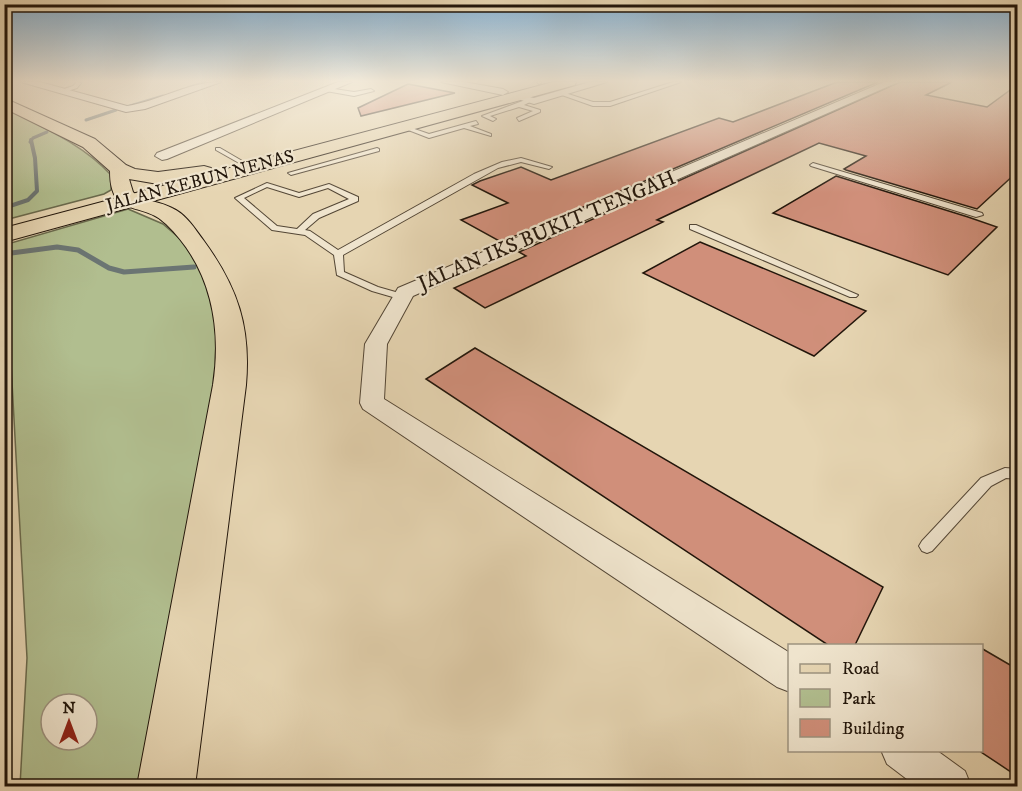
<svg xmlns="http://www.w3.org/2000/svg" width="1022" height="791" font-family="'IM FELL DW Pica',serif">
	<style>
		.green { fill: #b1be8f; stroke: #6a6a4d; stroke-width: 1.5; fill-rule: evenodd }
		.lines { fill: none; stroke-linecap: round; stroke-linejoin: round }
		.stream-far2 { stroke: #6b7573; stroke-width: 3 }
		.stream-far1 { stroke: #6b7573; stroke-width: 4 }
		.stream { stroke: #6b7573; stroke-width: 5 }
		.building { fill: #d08f7a; stroke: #22160b; stroke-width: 1.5 }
		.service-casing { stroke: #534635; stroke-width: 2 }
		.minor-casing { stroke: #534635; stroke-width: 2 }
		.primary-casing { stroke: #22160b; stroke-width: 2 }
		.motorway-casing { stroke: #22160b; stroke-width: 2 }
		.service { fill: #efe4cd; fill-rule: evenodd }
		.minor { fill: #efe4cd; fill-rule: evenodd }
		.primary { fill: #e6d5b2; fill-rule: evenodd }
		.motorway { fill: #e6d5b2; fill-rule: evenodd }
		.labels { text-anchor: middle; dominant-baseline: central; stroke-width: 4.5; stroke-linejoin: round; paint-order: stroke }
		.far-street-label { font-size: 18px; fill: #22160b; stroke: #efe4cd }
		.street-label { font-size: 21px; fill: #22160b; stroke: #efe4cd }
	</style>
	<rect width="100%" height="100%" fill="#e6d5b2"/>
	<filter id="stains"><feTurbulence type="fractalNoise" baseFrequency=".00333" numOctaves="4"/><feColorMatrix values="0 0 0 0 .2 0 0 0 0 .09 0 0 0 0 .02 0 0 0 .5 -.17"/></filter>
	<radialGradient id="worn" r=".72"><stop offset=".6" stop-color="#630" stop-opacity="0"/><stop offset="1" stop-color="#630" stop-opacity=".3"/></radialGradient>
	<g class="green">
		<path d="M5,108c37,19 78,36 106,67v15l-7,4 -99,26z"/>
		<path d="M128,209l35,15 22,19 29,51 9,48 -71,444h-132l7,-128 -18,-331 -4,-32 -1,-50zM51,704h36v36h-36z"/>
	</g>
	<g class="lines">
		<g class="stream-far2">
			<polyline points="188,88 205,82"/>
			<polyline points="130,106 163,96"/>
			<polyline points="86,120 116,110"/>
			<polyline points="30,142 33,138 47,132"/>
		</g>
		<polyline class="stream-far1" points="4,208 28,200 37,191 35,158 31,140"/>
		<polyline class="stream" points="4,254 57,247 78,250 109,268 124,272 194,267"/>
	</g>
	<g class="building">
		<polygon points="837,82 878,82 501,242 461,220 508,203 472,185 480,181 521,167 551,180 719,118 733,122"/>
		<polygon points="900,82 952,82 926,95 987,107 1017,85 1017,172 977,209 846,170 844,169 866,156 819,143 657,220 663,222 485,308 454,288 526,256 519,252"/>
		<polygon points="408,84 455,93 361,116 358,108"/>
		<polygon points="836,176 968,217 997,227 948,275 773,213"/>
		<polygon points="700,242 866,311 814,356 643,273"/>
		<polygon points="475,348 883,587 855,645 828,645 426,379"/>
		<polygon points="981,648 1017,669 1017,776 981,752"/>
	</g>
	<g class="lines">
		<g class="service-casing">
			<g id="service">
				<polygon points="77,82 81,83 77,88 61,93 58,91 73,86"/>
				<polygon points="537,82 541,82 541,83 539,84"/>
				<polygon points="673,82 681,82 610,106 593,106 559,94 562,92 593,102 610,102"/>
				<polygon points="328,88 354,92 371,89 374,91 354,96 326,91"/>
				<polygon points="528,99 530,102 524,105 540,110 540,112 519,121 517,118 533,111 519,107 490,116 496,119 493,121 482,116"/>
				<polygon points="476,121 478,124 470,126 491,134 491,136 464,128 429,138 398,126 403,125 429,134"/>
				<polygon points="216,148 220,148 244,162 239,163 216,150"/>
				<polygon points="377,148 379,149 379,151 291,175 288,173"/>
				<path d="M521,158l31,9 -3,2 -28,-7 -23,6 -155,87 1,17 34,15 28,8 2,2 -5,3 -31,-9 -35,-16 -3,-20 -29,-20 -33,-5 -37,-32 32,-15 32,10 30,-9 29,13v4l-39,17 -14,12 5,1 28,19 136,-76 28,-12zM267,187l32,10 29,-9 21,11 -36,15 -16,15 -20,-3 -33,-28z"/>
				<polygon points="813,163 982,213 983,215 976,217 811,166 810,165"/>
				<polygon points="690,225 696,225 858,295 856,297 850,297 690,229"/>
				<polygon points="1005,468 1018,469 1018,479 1006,478 991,486 932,551 927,553 922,551 919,546 922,541 981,478"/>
			</g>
		</g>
		<g class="minor-casing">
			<g id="minor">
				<path d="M21,82h19l87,24c32,-5 61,-24 94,-24l-76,27 -19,3z"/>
				<polygon points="338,82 352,82 167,159 162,160 155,156 157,153"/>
				<polygon points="441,82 464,82 503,89 508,92 503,95"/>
				<polygon points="590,82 607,82 534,104 511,97 516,94 534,98"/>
				<polygon points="884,82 898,82 413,296 387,344 384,399 790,653 790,692 777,687 363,409 360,403 365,344 398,288"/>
				<polygon points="881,750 936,750 965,771 971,786 916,786 887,764"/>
			</g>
		</g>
		<g class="primary-casing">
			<polygon id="primary" points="553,82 576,82 575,85 4,242 4,228"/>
		</g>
		<g class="motorway-casing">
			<path id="motorway" d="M4,98l91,41 31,26 9,4 23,3 46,-6 7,2 2,4 -2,4 -7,2 -46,6 -29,-5 4,13 4,4c11,5 24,6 35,12 14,6 23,21 32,33 34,47 47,86 42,144l-51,401h-58l76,-401c9,-58 -2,-118 -47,-161 -24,-24 -56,-4 -56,-53l-27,-24 -79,-39z"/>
		</g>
		<use href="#service" class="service"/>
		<use href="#minor" class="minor"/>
		<use href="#primary" class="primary"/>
		<use href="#motorway" class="motorway"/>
	</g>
	<linearGradient id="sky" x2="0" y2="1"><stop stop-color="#89b4d5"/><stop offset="0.42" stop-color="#f4ecdc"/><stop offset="1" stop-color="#f4ecdc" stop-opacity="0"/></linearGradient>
	<rect width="1022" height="193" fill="url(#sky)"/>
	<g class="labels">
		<g class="far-street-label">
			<text transform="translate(200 181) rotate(-15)">JALAN KEBUN NENAS</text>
		</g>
		<g class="street-label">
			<text transform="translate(547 231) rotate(-23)">JALAN IKS BUKIT TENGAH</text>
		</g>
	</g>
	<rect width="1022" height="791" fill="none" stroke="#e6d5b2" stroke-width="24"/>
	<rect x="6" y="6" width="1010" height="779" fill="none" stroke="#22160b" stroke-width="3"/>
	<rect x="12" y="12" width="998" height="767" fill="none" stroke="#22160b" stroke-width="1.5"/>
	<rect x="788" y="644" width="195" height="108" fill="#efe4cd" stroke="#9d927f" stroke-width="1.5"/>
	<rect x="800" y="664" width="30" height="9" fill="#e6d5b2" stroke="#9d927f" stroke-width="1.5"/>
	<text x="842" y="674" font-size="18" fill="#22160b">Road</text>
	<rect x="800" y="689" width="30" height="18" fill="#b1be8f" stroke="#9d927f" stroke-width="1.5"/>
	<text x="842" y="704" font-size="18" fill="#22160b">Park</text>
	<rect x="800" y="719" width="30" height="18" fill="#d08f7a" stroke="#9d927f" stroke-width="1.5"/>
	<text x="842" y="734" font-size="18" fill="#22160b">Building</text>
	<g transform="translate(69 722)"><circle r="28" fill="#efe4cd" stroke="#9d927f" stroke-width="1.5"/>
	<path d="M0-4.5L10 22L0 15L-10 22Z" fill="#8f2418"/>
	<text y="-9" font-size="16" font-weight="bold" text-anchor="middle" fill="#22160b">N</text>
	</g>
	<rect width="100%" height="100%" filter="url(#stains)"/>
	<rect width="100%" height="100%" fill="url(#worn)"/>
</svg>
